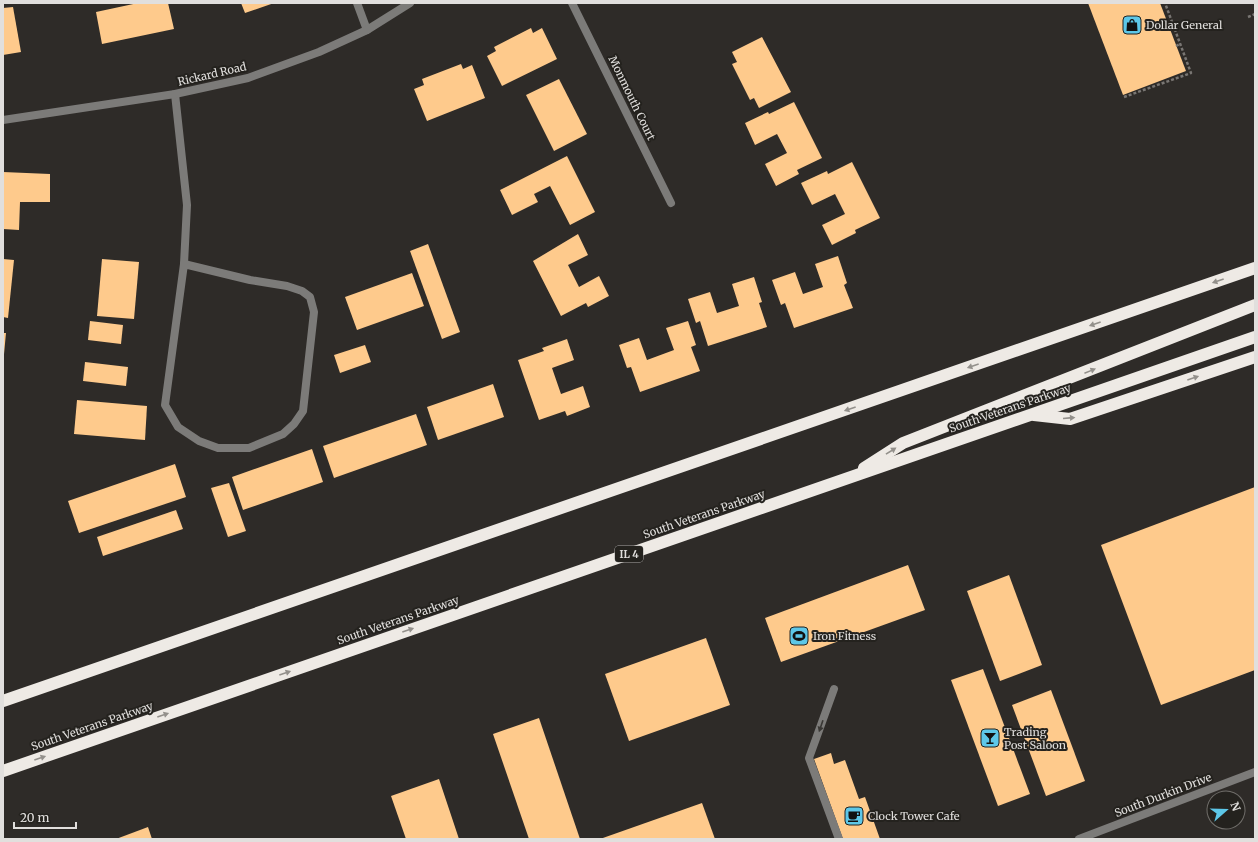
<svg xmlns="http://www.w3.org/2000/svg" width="1258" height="842" font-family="Merriweather,serif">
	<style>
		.building { fill: #feca8c }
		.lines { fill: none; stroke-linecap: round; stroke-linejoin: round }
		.path { stroke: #797673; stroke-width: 2.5; stroke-dasharray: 3 2; stroke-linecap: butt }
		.lane { stroke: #7c7b79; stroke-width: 8 }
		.street { stroke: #7c7b79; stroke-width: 8 }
		.highway { stroke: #eeeae5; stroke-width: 12 }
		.oneway { fill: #93908b }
		.oneway2 { fill: #3a3835 }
		.labels { text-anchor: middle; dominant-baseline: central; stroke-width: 4; stroke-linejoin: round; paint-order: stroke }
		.shield { fill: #24221e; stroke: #a8a6a4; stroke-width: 1 }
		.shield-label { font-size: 10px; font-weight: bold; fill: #e1dfdd }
		.poi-label { font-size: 11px; fill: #e1dfdd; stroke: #24221e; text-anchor: start }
		.street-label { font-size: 11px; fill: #e1dfdd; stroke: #24221e }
	</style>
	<rect width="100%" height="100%" fill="#2e2b28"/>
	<g class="building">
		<polygon points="138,3 168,3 174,29 102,44 96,12"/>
		<polygon points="241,3 274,3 245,13"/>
		<polygon points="1088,3 1160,3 1186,71 1123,95"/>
		<polygon points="13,7 21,52 3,55 3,8"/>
		<polygon points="531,28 533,33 542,28 557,59 502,86 487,56 496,51 494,47"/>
		<polygon points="762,37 791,92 759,108 754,98 750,100 732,64 737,62 732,52"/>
		<polygon points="461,64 463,69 472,65 485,98 427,121 414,89 424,85 422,79"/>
		<polygon points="559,79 587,134 554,151 526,95"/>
		<polygon points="794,102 822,158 797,170 799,174 776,186 765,164 787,153 777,134 755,145 745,123 768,112 769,114"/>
		<polygon points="567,156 595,212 570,225 550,186 534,194 538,202 512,215 500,190"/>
		<polygon points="852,162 880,218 855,230 856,233 832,245 822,225 845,214 835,194 812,205 801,183 827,171 828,174"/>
		<polygon points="3,172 50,174 50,202 20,202 19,230 3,229"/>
		<polygon points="578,234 588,255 568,265 579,287 599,276 609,296 588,307 586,303 561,316 533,261"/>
		<polygon points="428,244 460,332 442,339 410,251"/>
		<polygon points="838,256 847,283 844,285 853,308 794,328 785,303 781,305 772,280 795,272 803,294 823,287 815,264"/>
		<polygon points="3,259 14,260 8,318 3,317"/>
		<polygon points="102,259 139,262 134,319 97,316"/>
		<polygon points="412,273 424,306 357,330 345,297"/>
		<polygon points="754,277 762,302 759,303 767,327 708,346 700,321 696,323 688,299 710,292 717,313 739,306 732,284"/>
		<polygon points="90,321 123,325 121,344 88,340"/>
		<polygon points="688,321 696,345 691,347 700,371 640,392 631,367 627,368 619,345 639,338 647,360 674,350 666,328"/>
		<polygon points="3,333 6,333 4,354 3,354"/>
		<polygon points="567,339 574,360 552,368 561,394 583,386 590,407 567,416 565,411 539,420 518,360 544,351 542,348"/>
		<polygon points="365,345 371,362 340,373 334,355"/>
		<polygon points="85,362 128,367 126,386 83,381"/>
		<polygon points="493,384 504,417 438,440 427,407"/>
		<polygon points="77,400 147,406 145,440 74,434"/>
		<polygon points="416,414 427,445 334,478 323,446"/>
		<polygon points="312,449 323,482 243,510 232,477"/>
		<polygon points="175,464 186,497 79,533 68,501"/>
		<polygon points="229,483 246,531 228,537 211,488"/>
		<polygon points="1255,487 1255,670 1161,705 1101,545"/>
		<polygon points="176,510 183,529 103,556 97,537"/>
		<polygon points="908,565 925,610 781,662 765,618"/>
		<polygon points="1009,575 1042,665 1000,681 967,591"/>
		<polygon points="706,638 730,705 629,741 605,674"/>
		<polygon points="983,669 1030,794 998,806 951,680"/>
		<polygon points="1051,690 1085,781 1046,796 1012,705"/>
		<polygon points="539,718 580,839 529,839 493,734"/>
		<polygon points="831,753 834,764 845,760 859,799 865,797 880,839 843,839 814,759"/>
		<polygon points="439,779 459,839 406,839 391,796"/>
		<polygon points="702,803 715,839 600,839"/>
		<polygon points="148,827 152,839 116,839"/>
	</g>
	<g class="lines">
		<g class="path">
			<polyline points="1248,17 1255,14"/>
			<polyline points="1176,46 1180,44"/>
			<polyline points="1124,97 1191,73 1165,3"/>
		</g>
		<g class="lane">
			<polyline points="175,94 187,205 184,264"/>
			<polygon points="184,264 250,280 287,286 302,291 310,297 314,312 303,411 294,424 283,434 249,448 218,448 199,441 178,427 165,405"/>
			<polyline points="834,689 809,758 839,839"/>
		</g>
		<g class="street">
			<polyline points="357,3 367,30"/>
			<polyline points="572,3 671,203"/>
			<polyline points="3,120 175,94 248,78 319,52 367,30 410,3"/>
			<polyline points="1079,839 1255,772"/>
		</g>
		<g class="highway">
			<polyline points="1034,415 1070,419 1255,357"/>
			<polyline points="864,468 903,443 1255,305"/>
			<polyline points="3,701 1255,268"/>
			<polyline points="3,771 1255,337"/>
		</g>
	</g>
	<defs><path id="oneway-solid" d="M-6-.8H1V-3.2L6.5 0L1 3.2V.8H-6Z"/></defs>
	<g class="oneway">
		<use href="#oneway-solid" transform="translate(1218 281) rotate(161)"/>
		<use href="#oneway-solid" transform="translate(1095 324) rotate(161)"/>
		<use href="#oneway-solid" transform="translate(973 366) rotate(161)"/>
		<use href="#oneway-solid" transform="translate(1090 371) rotate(-22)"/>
		<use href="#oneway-solid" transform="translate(1193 378) rotate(-19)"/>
		<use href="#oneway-solid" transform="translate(850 409) rotate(161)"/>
		<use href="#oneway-solid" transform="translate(1069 418) rotate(-5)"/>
		<use href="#oneway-solid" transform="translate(891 451) rotate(-32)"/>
		<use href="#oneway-solid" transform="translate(408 630) rotate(-19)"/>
		<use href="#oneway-solid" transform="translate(285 673) rotate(-19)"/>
		<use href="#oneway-solid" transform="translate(163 715) rotate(-19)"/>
		<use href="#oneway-solid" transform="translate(40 758) rotate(-19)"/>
	</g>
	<use class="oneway2" href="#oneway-solid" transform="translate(821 726) rotate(109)"/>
	<defs>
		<g id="shop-square" transform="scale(1)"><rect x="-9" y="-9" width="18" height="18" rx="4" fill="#5dc7e8" stroke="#24221e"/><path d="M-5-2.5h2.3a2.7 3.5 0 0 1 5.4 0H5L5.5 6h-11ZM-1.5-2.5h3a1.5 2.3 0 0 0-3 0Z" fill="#111"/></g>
		<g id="stadium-square" transform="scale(1)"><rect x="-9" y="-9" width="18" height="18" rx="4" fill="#5dc7e8" stroke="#24221e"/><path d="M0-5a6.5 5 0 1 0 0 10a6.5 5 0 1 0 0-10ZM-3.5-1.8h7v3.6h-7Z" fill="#111"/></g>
		<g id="bar-square" transform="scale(1)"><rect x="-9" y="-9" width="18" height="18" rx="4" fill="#5dc7e8" stroke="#24221e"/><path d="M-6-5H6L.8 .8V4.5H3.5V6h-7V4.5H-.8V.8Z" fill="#111"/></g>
		<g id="cafe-square" transform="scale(1)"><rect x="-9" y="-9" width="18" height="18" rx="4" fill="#5dc7e8" stroke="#24221e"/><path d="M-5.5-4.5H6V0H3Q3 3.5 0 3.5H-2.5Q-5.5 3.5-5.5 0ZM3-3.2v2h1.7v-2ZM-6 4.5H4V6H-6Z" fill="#111"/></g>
	</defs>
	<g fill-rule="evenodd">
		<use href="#shop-square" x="1132" y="25"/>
		<use href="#stadium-square" x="799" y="636"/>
		<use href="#bar-square" x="990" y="738"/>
		<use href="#cafe-square" x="854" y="816"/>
	</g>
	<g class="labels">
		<rect class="shield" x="615" y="546" width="28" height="16" rx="3"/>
		<g class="shield-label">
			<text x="629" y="554">IL 4</text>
		</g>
		<g class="poi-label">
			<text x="1146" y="25">Dollar General</text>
			<text x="813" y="636">Iron Fitness</text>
			<text x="1004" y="732">Trading<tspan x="1004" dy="13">Post Saloon</tspan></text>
			<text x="868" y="816">Clock Tower Cafe</text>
		</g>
		<g class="street-label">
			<text transform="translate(212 74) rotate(-13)">Rickard Road</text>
			<text transform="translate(632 98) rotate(64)">Monmouth Court</text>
			<text transform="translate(1010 408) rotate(-19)">South Veterans Parkway</text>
			<text transform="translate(704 514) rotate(-19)">South Veterans Parkway</text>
			<text transform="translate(398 620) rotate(-19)">South Veterans Parkway</text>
			<text transform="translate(92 726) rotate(-19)">South Veterans Parkway</text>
			<text transform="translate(1163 795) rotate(-21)">South Durkin Drive</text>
		</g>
	</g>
	<rect width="1258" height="842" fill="none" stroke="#e1dfdd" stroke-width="8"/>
	<g transform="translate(1226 810) rotate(70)"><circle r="19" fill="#24221e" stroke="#706e6a"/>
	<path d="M0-3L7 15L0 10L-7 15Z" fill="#5dc7e8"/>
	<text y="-6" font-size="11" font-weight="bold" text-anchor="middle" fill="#e1dfdd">N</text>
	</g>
	<path d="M14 822v6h62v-6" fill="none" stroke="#e1dfdd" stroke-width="2"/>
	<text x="20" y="822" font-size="12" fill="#e1dfdd" stroke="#24221e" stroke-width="3" paint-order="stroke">20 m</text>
</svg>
